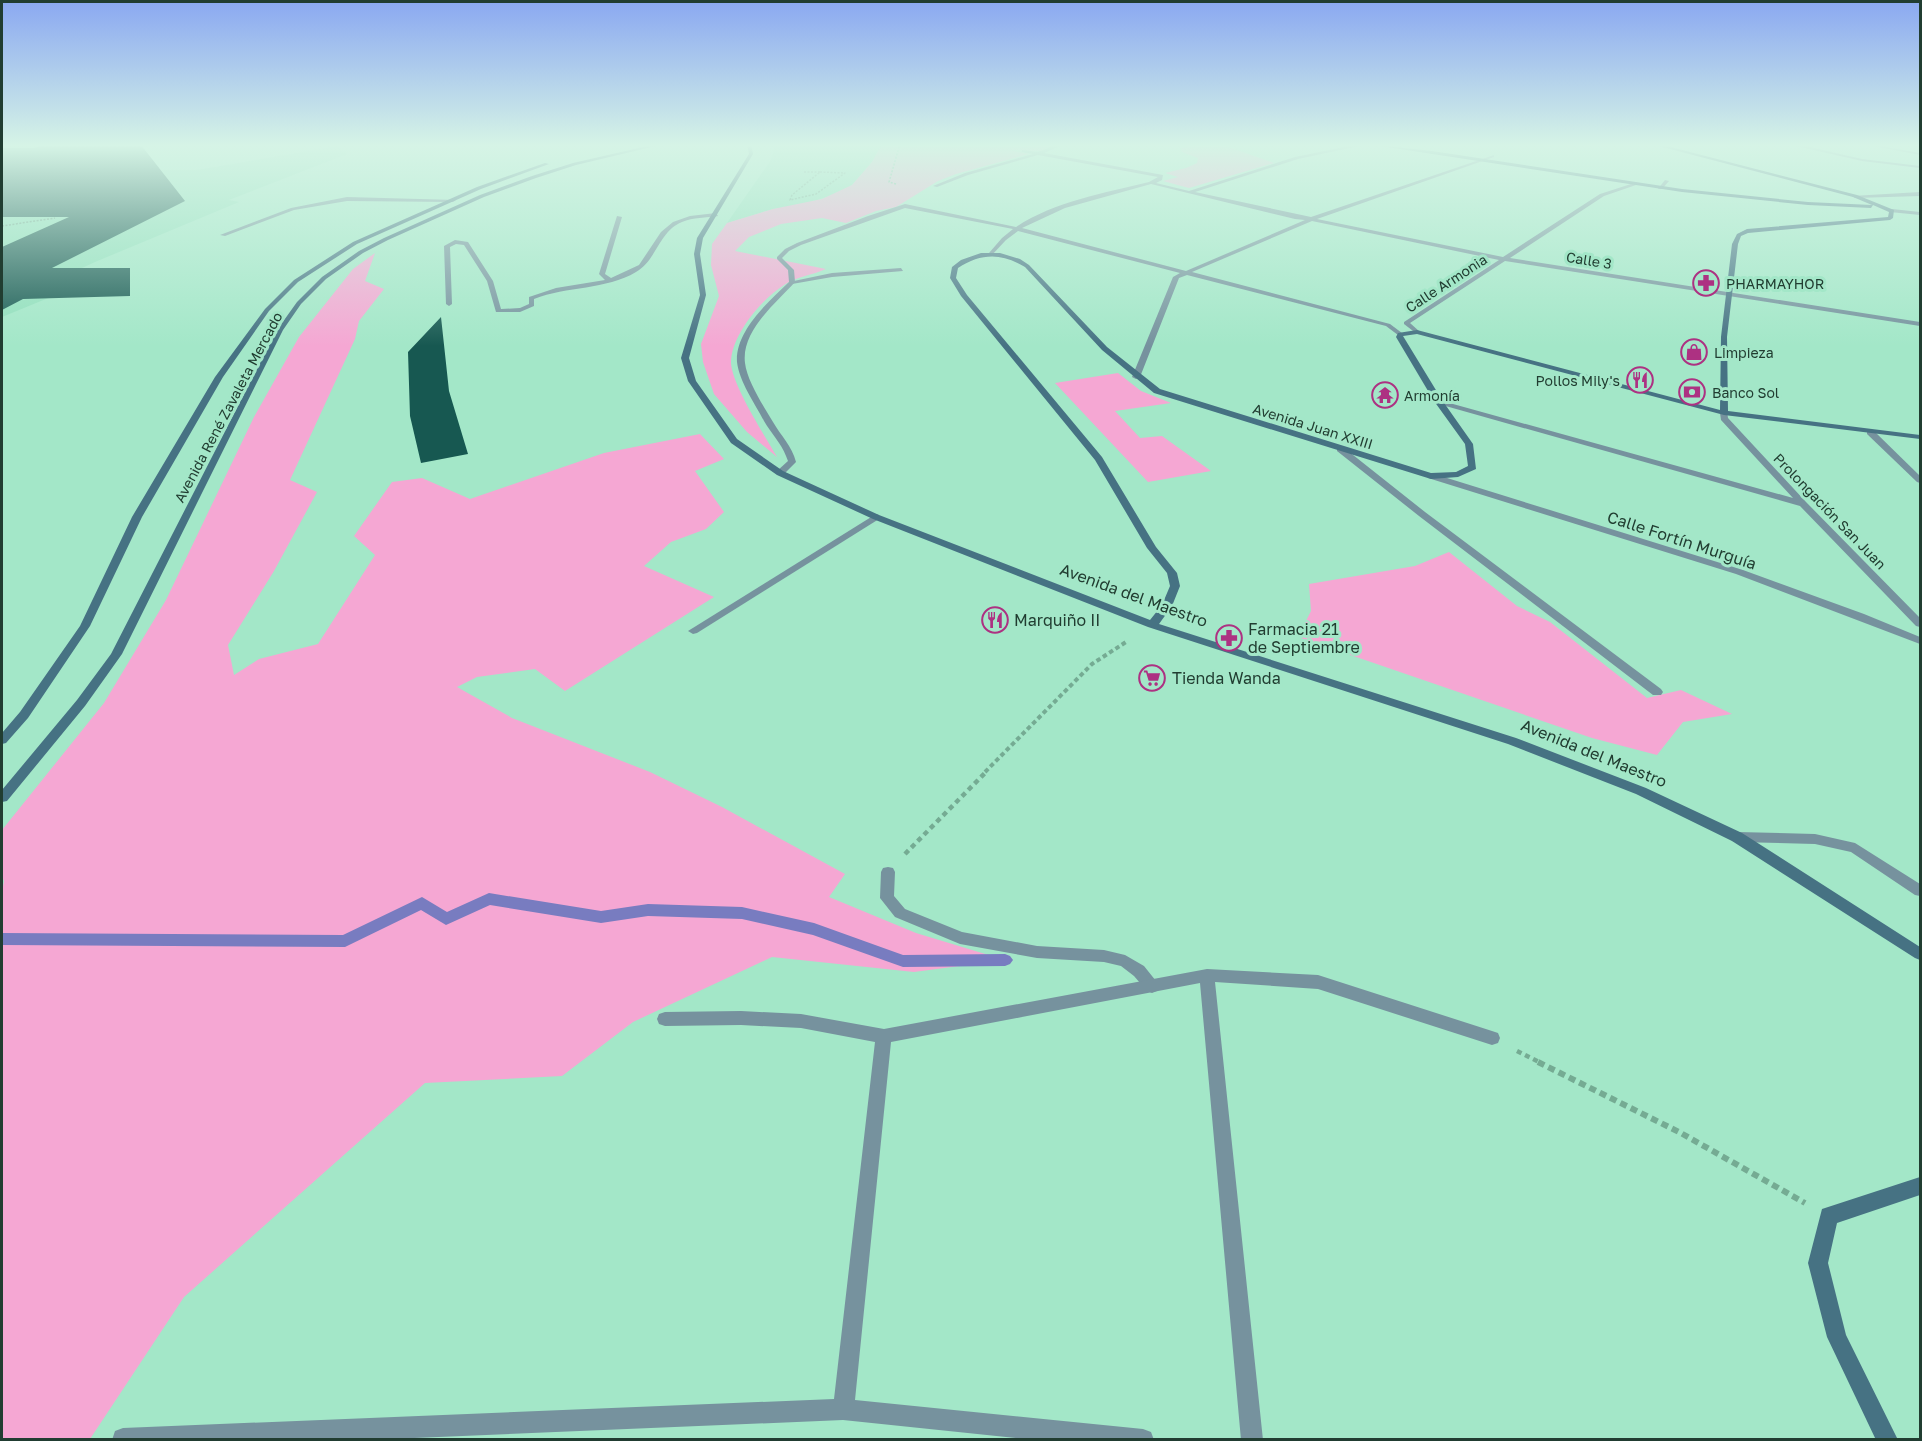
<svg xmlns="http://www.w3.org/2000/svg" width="1922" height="1441" font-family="'Golos Text',sans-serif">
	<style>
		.built { fill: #91dfbc }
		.green { fill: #f5a7d3 }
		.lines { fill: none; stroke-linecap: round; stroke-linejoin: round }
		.stream { fill: #787cc0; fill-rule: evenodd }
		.building { fill: #175851 }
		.path-far3 { stroke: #75ab93; stroke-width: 1.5; stroke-dasharray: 2 1.5; stroke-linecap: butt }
		.path-far2 { stroke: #75ab93; stroke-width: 4; stroke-dasharray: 4.5 3; stroke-linecap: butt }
		.path-far1 { stroke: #75ab93; stroke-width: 4.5; stroke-dasharray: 5 4; stroke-linecap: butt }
		.path { stroke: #75ab93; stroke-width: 6; stroke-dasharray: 7 4.5; stroke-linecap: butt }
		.lane { fill: #76929e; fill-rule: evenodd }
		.street { fill: #76929e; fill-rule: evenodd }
		.secondary { fill: #467283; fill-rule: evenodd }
		.labels { text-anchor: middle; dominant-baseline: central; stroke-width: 6; stroke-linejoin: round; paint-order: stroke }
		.far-street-label { font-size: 14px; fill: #213d31; stroke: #a3e7c8 }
		.far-poi-label { font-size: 14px; fill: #213d31; stroke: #a3e7c8; text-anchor: start }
		.street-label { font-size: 16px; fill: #213d31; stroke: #a3e7c8 }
		.poi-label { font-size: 16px; fill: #213d31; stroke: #a3e7c8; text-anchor: start }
	</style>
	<rect width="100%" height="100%" fill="#a3e7c8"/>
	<g class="built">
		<polygon points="140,144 160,170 197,170 338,146 347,154 229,200 239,202 95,262 82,268 58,294 2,317 2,145"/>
		<polygon points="775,144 882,144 872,162 852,185 835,194 802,205 773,209 727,223 771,160"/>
	</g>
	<g class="green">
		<path d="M882,144h175l-16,7 -31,-1 19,4 -73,20 -18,7 -42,26 -20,4 -30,12 -24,-5 -41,6 -32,13 -14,14 91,18c-13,6 -31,8 -42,16 -22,14 -53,50 -53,78 1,22 34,73 46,94l-30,-25 -33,-38 -11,-32 -2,-18 18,-48 -8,-31 1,-21 15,-21 46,-14 49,-10 30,-14 20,-23z"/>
		<polygon points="1220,144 1274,163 1189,188 1163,181 1178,177 1165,173 1186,168 1197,163 1198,158 1182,152 1181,148 1191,145"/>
		<polygon points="375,253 365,281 384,289 359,321 355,339 290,480 317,492 274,571 228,645 234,675 259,659 318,644 375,555 354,536 392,482 422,478 470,499 604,453 700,434 724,459 695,471 724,512 706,529 671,542 644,566 714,597 565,691 535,669 477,677 457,687 512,718 650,772 722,807 845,874 829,897 916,933 1005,960 914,972 772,957 633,1022 562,1076 425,1083 184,1297 90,1439 2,1439 2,892 4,881 2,877 2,830 104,703 166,600 254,417 299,337 353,269"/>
		<polygon points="1118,373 1141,391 1171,403 1115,411 1140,438 1162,436 1211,471 1148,482 1055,383"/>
		<polygon points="1449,552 1517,606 1550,622 1647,698 1681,690 1732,714 1683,722 1657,755 1592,738 1298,637 1311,611 1309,584 1415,566"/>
	</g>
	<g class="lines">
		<polygon class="stream" points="489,893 601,911 648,904 742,907 814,923 903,955 1005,954 1010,956 1013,960 1010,964 1005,966 903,967 813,935 742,919 648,916 601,923 490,905 446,925 421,910 345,947 2,945 2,933 343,935 422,897 447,912"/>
	</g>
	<g class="building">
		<polygon points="42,145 141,145 185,201 52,268 130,268 130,296 23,299 2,310 2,247 69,217 2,217 2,148 34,148"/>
		<polygon points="441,317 449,391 468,454 421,463 410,416 408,352"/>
	</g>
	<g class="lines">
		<g class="path-far3">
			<polyline points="804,172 820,172"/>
			<polygon points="820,172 845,173 816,194 790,200 792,195"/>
			<polyline points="896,184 889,182 900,144"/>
			<polyline points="2,226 55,218"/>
		</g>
		<polyline class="path-far2" points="985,772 1092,664 1126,642"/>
		<g class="path-far1">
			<polyline points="905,854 987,771"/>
			<polyline points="1517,1051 1541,1063"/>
		</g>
		<polyline class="path" points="1538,1062 1679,1132 1805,1203"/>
		<g class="lane">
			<polygon points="1920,192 1920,196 1855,198 1852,196"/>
			<polygon points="347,197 456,200 453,202 347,201 294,210 225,236 220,235 291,208"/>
			<path d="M716,213l2,3c-12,2 -25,1 -36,6 -23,9 -25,38 -46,50 -30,18 -69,14 -102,27v7l-14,6h-24l-9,-31 -23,-36 -8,-1 -6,3 2,57 -3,2 -3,-2 -2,-58 11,-6 13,2 25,39 8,28 19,-1 9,-4v-7l27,-9 49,-8 -6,-6 18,-58 5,1 -17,57 6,4 28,-13 22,-33 12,-10 17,-6z"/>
			<polygon points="901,268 903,271 832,277 792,284 789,282 832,273"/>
			<polygon points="1867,430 1873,430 1920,476 1920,483 1917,482 1867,434"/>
			<polygon points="888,867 893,868 895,872 894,896 905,909 962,932 1037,946 1104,950 1125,955 1144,966 1160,986 1157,991 1152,993 1147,991 1134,976 1121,966 1104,962 1037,958 960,944 895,917 880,898 881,872 883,868"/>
		</g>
		<g class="street">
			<path d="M1059,144h6l-21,9 119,22 -1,5 -6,3 33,8 106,-34 64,-13h9l-70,15 -103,33 116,25 183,-62v2l-177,62 186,38 97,-63 34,-11 2,2 -32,11 -94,62 410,64v4l-415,-65 -95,62 10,9 -3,2 -13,-10v-2l95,-62 -187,-39 -120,51 198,52 12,9v2h-4l-12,-9 -199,-51 -8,3 -39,99 -4,2 -4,-2 41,-100 7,-4 -162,-42 -12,9 -15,16 -2,-3 13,-15 11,-9 -108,-21 -104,37 -12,6 -7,7 12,12 1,12c-19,21 -54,49 -50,81 2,18 19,44 28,59 8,14 19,24 23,40l-13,13h-6v-4l11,-10 -2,-5c-5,-13 -15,-23 -22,-35 -9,-17 -25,-40 -27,-59 -2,-31 32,-61 52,-80l-1,-12 -11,-11v-2l8,-8 12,-6 71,-27 37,-12 111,23c39,-26 89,-34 133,-45l9,-5 -120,-22 -70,20 -31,12 -4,-1 32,-13 68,-19 -11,-2v-2l16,2zM1151,184l144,35 10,1 -119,51 -164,-43 43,-20z"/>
			<polygon points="1787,144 1796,144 1862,159 1920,166 1920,168 1862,161"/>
			<polygon points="1867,144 1920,153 1920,155 1869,145"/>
			<polygon points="1665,180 1669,181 1662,189 1658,189"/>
			<polygon points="1892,209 1920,212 1920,215 1890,212"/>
			<polygon points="1435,399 1793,498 1721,420 1720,413 1727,411 1728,418 1806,502 1920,618 1920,627 1916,626 1800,506 1435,403"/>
			<polygon points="1337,447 1343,447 1425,512 1661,689 1663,692 1661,695 1653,695 1419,516 1337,451"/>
			<polygon points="1431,473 1743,570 1864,614 1920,637 1920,644 1736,574 1428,478 1427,476"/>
			<polygon points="876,514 879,515 879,519 697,633 693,634 688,631"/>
			<polygon points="1737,832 1815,834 1855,843 1920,884 1920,896 1915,895 1851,852 1815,844 1737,842 1732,841 1730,837 1732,833"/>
			<polygon points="1207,969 1318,975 1492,1031 1498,1033 1500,1038 1498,1043 1492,1045 1318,989 1215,982 1263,1440 1241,1440 1200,983 891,1042 855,1400 1143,1429 1151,1432 1154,1440 1035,1440 843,1420 367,1440 112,1440 115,1431 123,1428 834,1399 875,1042 801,1028 741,1025 665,1026 659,1024 657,1019 659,1014 665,1012 741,1011 801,1014 884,1029"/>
		</g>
		<g class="secondary">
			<polygon points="656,144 664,144 576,165 536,178 484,197 388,240 363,253 326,279 301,304 283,330 122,654 85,706 7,801 2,802 2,790 77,700 111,654 277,330 297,302 322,277 359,251 384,238 480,195 532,176 573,163"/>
			<path d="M747,144h4l2,10 -50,84 -3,16 6,41 -17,63 7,23 41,58 46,32 96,44 271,105 12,-15 8,-19 -3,-13 -20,-25 -52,-88 -134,-164 -11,-18 2,-11 9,-7 20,-7h19l20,6 9,6 78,82 53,42 271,84 25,-1 12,-6 -3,-22 -31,-43 -38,-64 2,-4 19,-3 303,80 1,-73 11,-93 5,-10 10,-5 141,-12 1,-5 -16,-7 -2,3 -63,-3 -126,-13 -315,-48 65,7 250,38 126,13 64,3 -19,-8 -202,-53h8l198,51 37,15 -1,8 -3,2 -142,13 -7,3 -3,8 -11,93 1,74 192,24v4l-196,-24 -307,-81 -14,2 39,64 31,44 3,25 -18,8 -27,2 -277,-86 -52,-43 -77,-83c-23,-14 -44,-14 -67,1l-2,10 11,17 135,162 54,90 21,26 3,13 -8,20 -13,18 357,114 130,50 96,45 178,114v13l-5,-2 -183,-117 -96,-47 -128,-50 -360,-117 -275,-108 -96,-44 -46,-32 -43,-62 -7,-23 19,-63 -6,-41 3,-16 52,-84z"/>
			<polygon points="545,163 549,164 481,189 357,244 298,282 269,311 223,377 142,517 90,626 28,718 6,743 2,744 2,733 20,712 80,626 132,517 215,377 265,309 294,280 353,242 477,187"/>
			<polygon points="1920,1177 1920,1195 1837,1223 1828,1263 1846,1335 1898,1440 1876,1440 1827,1337 1808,1263 1822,1209"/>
		</g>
	</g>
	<linearGradient id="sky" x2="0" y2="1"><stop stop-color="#8aa8f1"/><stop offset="0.42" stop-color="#d6f4e6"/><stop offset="1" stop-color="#d6f4e6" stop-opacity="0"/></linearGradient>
	<rect width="1922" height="346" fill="url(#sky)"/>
	<defs>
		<g id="pharmacy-ring" transform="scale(1.35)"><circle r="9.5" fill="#a3e7c8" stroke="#ad3182" stroke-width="1.5"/><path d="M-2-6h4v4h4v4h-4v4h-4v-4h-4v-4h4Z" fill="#ad3182"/></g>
		<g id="shop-ring" transform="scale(1.35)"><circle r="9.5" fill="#a3e7c8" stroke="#ad3182" stroke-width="1.5"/><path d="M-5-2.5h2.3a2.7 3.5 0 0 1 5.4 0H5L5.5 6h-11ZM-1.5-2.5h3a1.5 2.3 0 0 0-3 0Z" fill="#ad3182"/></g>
		<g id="restaurant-ring" transform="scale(1.35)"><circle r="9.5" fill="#a3e7c8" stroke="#ad3182" stroke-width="1.5"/><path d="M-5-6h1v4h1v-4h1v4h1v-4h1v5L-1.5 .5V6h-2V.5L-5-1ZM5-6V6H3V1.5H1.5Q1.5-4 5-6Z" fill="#ad3182"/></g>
		<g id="bank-ring" transform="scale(1.35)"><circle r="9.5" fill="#a3e7c8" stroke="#ad3182" stroke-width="1.5"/><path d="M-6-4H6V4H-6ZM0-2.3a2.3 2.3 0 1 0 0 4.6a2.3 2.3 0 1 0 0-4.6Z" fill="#ad3182"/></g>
		<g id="temple-ring" transform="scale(1.35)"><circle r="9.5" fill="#a3e7c8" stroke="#ad3182" stroke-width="1.5"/><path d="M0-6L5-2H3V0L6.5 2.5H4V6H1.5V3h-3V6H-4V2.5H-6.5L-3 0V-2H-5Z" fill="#ad3182"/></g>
		<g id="supermarket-ring" transform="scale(1.35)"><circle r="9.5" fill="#a3e7c8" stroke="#ad3182" stroke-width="1.5"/><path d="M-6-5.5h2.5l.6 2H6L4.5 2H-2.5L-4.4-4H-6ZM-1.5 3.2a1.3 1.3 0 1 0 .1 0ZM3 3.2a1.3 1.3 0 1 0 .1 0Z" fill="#ad3182"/></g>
	</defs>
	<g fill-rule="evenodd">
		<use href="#pharmacy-ring" x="1706" y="283"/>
		<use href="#shop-ring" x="1694" y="352"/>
		<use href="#restaurant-ring" x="1640" y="380"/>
		<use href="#bank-ring" x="1692" y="392"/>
		<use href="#temple-ring" x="1385" y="395"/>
		<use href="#restaurant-ring" x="995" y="620"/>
		<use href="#pharmacy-ring" x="1229" y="638"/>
		<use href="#supermarket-ring" x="1152" y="678"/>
	</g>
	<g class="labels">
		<g class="far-street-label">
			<text transform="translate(1589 260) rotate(9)">Calle 3</text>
			<text transform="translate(1446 283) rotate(-33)">Calle Armonia</text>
			<text transform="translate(228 407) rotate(-62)">Avenida René Zavaleta Mercado</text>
			<text transform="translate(1313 426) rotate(17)">Avenida Juan XXIII</text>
			<text transform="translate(1830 511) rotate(46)">Prolongación San Juan</text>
		</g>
		<g class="far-poi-label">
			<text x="1726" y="283">PHARMAYHOR</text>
			<text x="1714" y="352">Limpieza</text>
			<text x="1620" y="380" text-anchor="end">Pollos Mily's</text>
			<text x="1712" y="392">Banco Sol</text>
			<text x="1404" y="395">Armonía</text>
		</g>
		<g class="street-label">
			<text transform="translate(1682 540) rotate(18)">Calle Fortín Murguía</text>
			<text transform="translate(1134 595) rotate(20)">Avenida del Maestro</text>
			<text transform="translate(1594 753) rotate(22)">Avenida del Maestro</text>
		</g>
		<g class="poi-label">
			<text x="1014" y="620">Marquiño II</text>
			<text x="1248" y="629">Farmacia 21<tspan x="1248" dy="18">de Septiembre</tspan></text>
			<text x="1172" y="678">Tienda Wanda</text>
		</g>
	</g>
	<rect width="1922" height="1441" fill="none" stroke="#213d31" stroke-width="6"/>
</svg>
